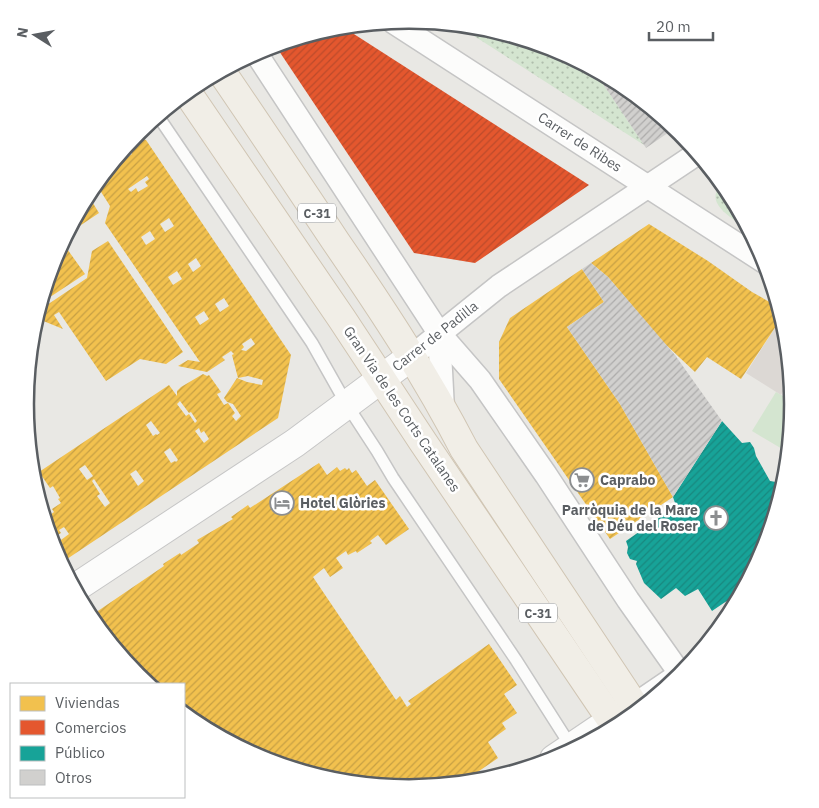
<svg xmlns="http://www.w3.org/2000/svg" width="819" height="808" font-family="'IBM Plex Sans',sans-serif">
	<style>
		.education { fill: #dcd8d4 }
		.grass { fill: url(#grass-dots) }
		.garden { fill: #d4e5d0 }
		.homes { fill: url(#homes-hatch); fill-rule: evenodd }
		.shops { fill: url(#shops-hatch) }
		.public { fill: url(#public-hatch) }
		.building { fill: url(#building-hatch) }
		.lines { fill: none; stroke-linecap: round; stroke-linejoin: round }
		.service-casing { stroke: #c5c5c5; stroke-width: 14 }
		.minor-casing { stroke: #c5c5c5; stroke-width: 25 }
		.secondary-casing { stroke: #c6c6c6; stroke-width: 30 }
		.primary-casing { stroke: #d0c5b3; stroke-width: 30 }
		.path { stroke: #c6cac6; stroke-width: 3; stroke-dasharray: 5 2.5; stroke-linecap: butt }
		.service { stroke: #fcfcfb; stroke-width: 11 }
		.minor { stroke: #fcfcfb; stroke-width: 22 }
		.secondary { stroke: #fcfcfb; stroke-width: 28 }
		.primary { stroke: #f1eee7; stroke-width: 28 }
		.labels { text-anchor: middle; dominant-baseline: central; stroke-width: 5; stroke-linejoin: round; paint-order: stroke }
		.shield { fill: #fff; stroke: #8c8e91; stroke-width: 1 }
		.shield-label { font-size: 12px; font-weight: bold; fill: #5a5e62 }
		.street-label { font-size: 14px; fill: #5a5e62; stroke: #fff }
		.poi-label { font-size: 14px; font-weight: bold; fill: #5a5e62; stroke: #fff; text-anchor: start }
		.rim { fill: none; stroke: #5a5e62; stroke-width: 2.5 }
	</style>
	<defs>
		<pattern id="grass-dots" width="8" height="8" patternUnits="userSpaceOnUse" patternTransform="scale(1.25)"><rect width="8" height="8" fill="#d4e5d0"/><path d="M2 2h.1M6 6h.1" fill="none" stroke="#afbdac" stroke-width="1.8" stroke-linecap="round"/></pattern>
		<pattern id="homes-hatch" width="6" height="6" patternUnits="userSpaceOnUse" patternTransform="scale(1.25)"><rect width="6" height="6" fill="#f2c14e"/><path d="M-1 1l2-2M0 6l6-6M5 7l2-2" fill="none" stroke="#c7a044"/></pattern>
		<pattern id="shops-hatch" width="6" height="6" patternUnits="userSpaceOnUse" patternTransform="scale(1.25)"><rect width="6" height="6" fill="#e4572e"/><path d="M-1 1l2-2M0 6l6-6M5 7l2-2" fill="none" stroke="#bc4b2b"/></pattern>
		<pattern id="public-hatch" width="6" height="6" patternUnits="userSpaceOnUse" patternTransform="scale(1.25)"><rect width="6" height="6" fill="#17a398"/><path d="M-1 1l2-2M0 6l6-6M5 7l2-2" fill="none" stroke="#18887f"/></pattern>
		<pattern id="building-hatch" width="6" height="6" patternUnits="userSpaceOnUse" patternTransform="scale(1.25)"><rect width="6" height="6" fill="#d1d0ce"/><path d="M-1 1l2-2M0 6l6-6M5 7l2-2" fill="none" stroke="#adacab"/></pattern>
	</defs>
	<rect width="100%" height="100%" fill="#e9e8e4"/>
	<polygon class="education" points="782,317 786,329 791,378 790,378 781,395 746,373"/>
	<g class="grass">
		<polygon points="457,25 485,27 557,49 593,69 644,145"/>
		<path d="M723,184l6,7 21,39c-14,-9 -50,-28 -27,-46z"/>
	</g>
	<polygon class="garden" points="776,392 793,402 789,453 752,431"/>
	<g class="homes">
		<path d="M134,137l12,3 145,215 -13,63 -217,145 -6,-12 -10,-32 9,-7 -2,-3 9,-6 -3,-4 2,-1 -7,-12 -3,2 -11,-16 -6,4 -2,-16 8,12 130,-87 8,11v-5l4,-4 22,-13 4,2 2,-1 12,17 -4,2 7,11 4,-2 7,10 -3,3 4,5 5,-5 -8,-12 -6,-2 -3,-4 13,-20 10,4 15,3 1,-5 -15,-4 -10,2 -6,-23 2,-1 -3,-3 -9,6 3,3 -18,12 -29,-6 10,-6 12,2 -95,-139 5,-17 -14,-22 16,-20 2,3 18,-13 -2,-3 1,-1 -7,-1zM147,176l2,3 -4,3 3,4 -10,6 -2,-4 -5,4 -3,-3zM169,218l5,8 -9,6 -5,-8zM150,231l5,8 -9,6 -5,-8zM196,258l5,8 -8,6 -5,-8zM177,271l5,8 -9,6 -5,-8zM224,298l5,8 -9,6 -5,-8zM204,311l5,8 -9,6 -5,-8zM251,338l4,6 -9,7 -5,-1 3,-3 -2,-3zM180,401l9,12 2,-1 6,9 -2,2 -6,-9 -3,2 -9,-12zM151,421l9,12 -3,2 -1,-1 -3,2 -7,-11zM199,428l2,5 3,-2 5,8 -5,4 -9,-12zM170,448l8,12 -2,2 -1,-1 -4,2 -7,-11zM85,465l8,11 -6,4 -8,-11zM136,470l8,11 -6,5 -8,-12zM94,479l16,24 -5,4 -8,-11 3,-2 -8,-13zM64,527l5,7 -8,6 -3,-5 3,-2 -2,-3z"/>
		<polygon points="88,195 99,213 66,235 80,210"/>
		<polygon points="649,224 708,261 752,292 780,308 782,317 741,379 707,357 695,372 663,342 608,277 591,263"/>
		<polygon points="108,241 183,352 166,364 140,359 106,381 59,312 54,315 63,329 36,318 55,257 58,250 65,246 85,274 44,301 47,305 87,278 92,251"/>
		<polygon points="582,269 604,302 567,327 620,404 673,497 610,539 499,379 499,342 510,318"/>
		<polygon points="319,463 327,475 337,467 340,471 345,468 347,470 349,468 352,473 356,470 367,486 375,480 409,529 386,545 378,535 370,541 372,543 357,553 356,551 348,555 346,551 336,558 343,568 330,577 324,568 313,577 396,700 400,696 407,707 411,704 408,701 489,644 517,685 504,694 517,713 502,723 506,729 488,742 498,758 463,782 460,778 452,784 410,788 334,781 262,759 196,723 184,713 184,684 149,684 138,675 91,619 92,615 164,566 163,564 180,553 181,555 199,543 197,540 233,519 231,517 248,505 250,508"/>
	</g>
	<polygon class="shops" points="335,27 343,27 589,185 475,263 414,253 275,45"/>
	<polygon class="public" points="722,421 742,443 750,442 754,448 756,456 770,481 782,483 784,486 764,551 760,560 751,566 754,570 743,590 712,611 698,589 685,596 676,588 661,599 644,583 636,564 637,561 630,559 627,553 628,547 626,541 676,506 673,497"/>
	<g class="building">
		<polygon points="593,69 623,85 675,128 646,148"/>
		<polygon points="591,263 608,277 675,355 722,421 673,497 620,404 567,327 604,302 582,269"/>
	</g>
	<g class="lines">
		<g class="service-casing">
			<polyline id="service" points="158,116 312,343 347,405 377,451 393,478 516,660 572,748"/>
		</g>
		<g class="minor-casing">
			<g id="minor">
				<polyline points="393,22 766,263"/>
				<polyline points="256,53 439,333 480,380 546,475 628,600 681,675"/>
				<polyline points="439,333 443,409"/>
				<polyline points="412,356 499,286 698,153"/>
				<polyline points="634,705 687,669"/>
			</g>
		</g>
		<g class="secondary-casing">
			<g id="secondary">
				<polyline points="75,588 295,443 412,356"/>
				<polyline points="554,759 631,707"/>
			</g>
		</g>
		<g class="primary-casing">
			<g id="primary">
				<path d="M221,71c39,57 77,114 115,171 46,67 91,135 128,207l174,262"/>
				<polyline points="187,92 342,319 423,442 616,727"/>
			</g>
		</g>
		<polyline class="path" points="366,24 374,29"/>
		<use href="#service" class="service"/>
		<use href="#minor" class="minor"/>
		<use href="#secondary" class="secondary"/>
		<use href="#primary" class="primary"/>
	</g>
	<defs>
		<g id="supermarket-ring" transform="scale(1.25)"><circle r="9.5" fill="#fff" stroke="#8c8e90" stroke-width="1.5"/><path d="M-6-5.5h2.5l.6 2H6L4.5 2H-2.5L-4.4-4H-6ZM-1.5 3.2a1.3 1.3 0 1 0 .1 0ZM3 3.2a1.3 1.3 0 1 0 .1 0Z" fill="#8c8e90"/></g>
		<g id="hotel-ring" transform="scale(1.25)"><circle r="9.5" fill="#fff" stroke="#8c8e90" stroke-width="1.5"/><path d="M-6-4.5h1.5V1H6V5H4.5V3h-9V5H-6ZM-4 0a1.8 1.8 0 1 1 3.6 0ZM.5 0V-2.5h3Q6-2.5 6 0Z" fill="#8c8e90"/></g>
		<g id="church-ring" transform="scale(1.25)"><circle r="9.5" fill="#fff" stroke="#8c8e90" stroke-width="1.5"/><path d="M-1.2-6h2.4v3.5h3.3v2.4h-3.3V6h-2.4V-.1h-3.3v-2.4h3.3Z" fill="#8c8e90"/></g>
	</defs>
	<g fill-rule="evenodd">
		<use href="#supermarket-ring" x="582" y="480"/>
		<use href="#hotel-ring" x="282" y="503"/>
		<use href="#church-ring" x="716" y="518"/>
	</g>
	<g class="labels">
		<g class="shield">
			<rect x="298" y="203.5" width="38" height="19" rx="4"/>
			<rect x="519" y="603.5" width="38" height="19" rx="4"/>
		</g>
		<g class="shield-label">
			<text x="317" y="213">C-31</text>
			<text x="538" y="613">C-31</text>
		</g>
		<g class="street-label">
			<text transform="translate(580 142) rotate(33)">Carrer de Ribes</text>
			<text transform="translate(435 336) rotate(-38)">Carrer de Padilla</text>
			<text transform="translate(402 409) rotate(56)">Gran Via de les Corts Catalanes</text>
		</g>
		<g class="poi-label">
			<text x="600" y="480">Caprabo</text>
			<text x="300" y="503">Hotel Glòries</text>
			<text x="698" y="510" text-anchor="end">Parròquia de la Mare<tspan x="698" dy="16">de Déu del Roser</tspan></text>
		</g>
	</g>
	<path d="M0 0H819V808H0ZM34 404a375 375 0 1 1 750 0a375 375 0 1 1-750 0Z" fill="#fff" fill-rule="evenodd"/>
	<path class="rim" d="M34 404a375 375 0 1 1 750 0a375 375 0 1 1-750 0Z"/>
	<rect x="10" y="683" width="175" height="115" fill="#ffffff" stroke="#bdbfc0"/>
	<rect x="20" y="696" width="25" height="15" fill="#f2c14e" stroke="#bdbfc0"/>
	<text x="55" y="708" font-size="15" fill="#5a5e62">Viviendas</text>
	<rect x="20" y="720" width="25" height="15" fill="#e4572e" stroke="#bdbfc0"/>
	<text x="55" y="733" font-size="15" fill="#5a5e62">Comercios</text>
	<rect x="20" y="746" width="25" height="15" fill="#17a398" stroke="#bdbfc0"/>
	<text x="55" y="758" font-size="15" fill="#5a5e62">Público</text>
	<rect x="20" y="770" width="25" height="15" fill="#d1d0ce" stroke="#bdbfc0"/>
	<text x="55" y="783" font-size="15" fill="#5a5e62">Otros</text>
	<g transform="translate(35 35) rotate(281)" stroke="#ffffff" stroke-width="4" paint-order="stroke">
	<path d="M0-4L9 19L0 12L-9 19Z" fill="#5a5e62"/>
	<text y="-8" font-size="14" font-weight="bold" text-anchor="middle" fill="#5a5e62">N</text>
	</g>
	<path d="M649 32v8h64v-8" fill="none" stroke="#5a5e62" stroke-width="2.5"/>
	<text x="656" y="32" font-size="15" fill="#5a5e62" stroke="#ffffff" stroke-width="4" paint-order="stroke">20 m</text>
</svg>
